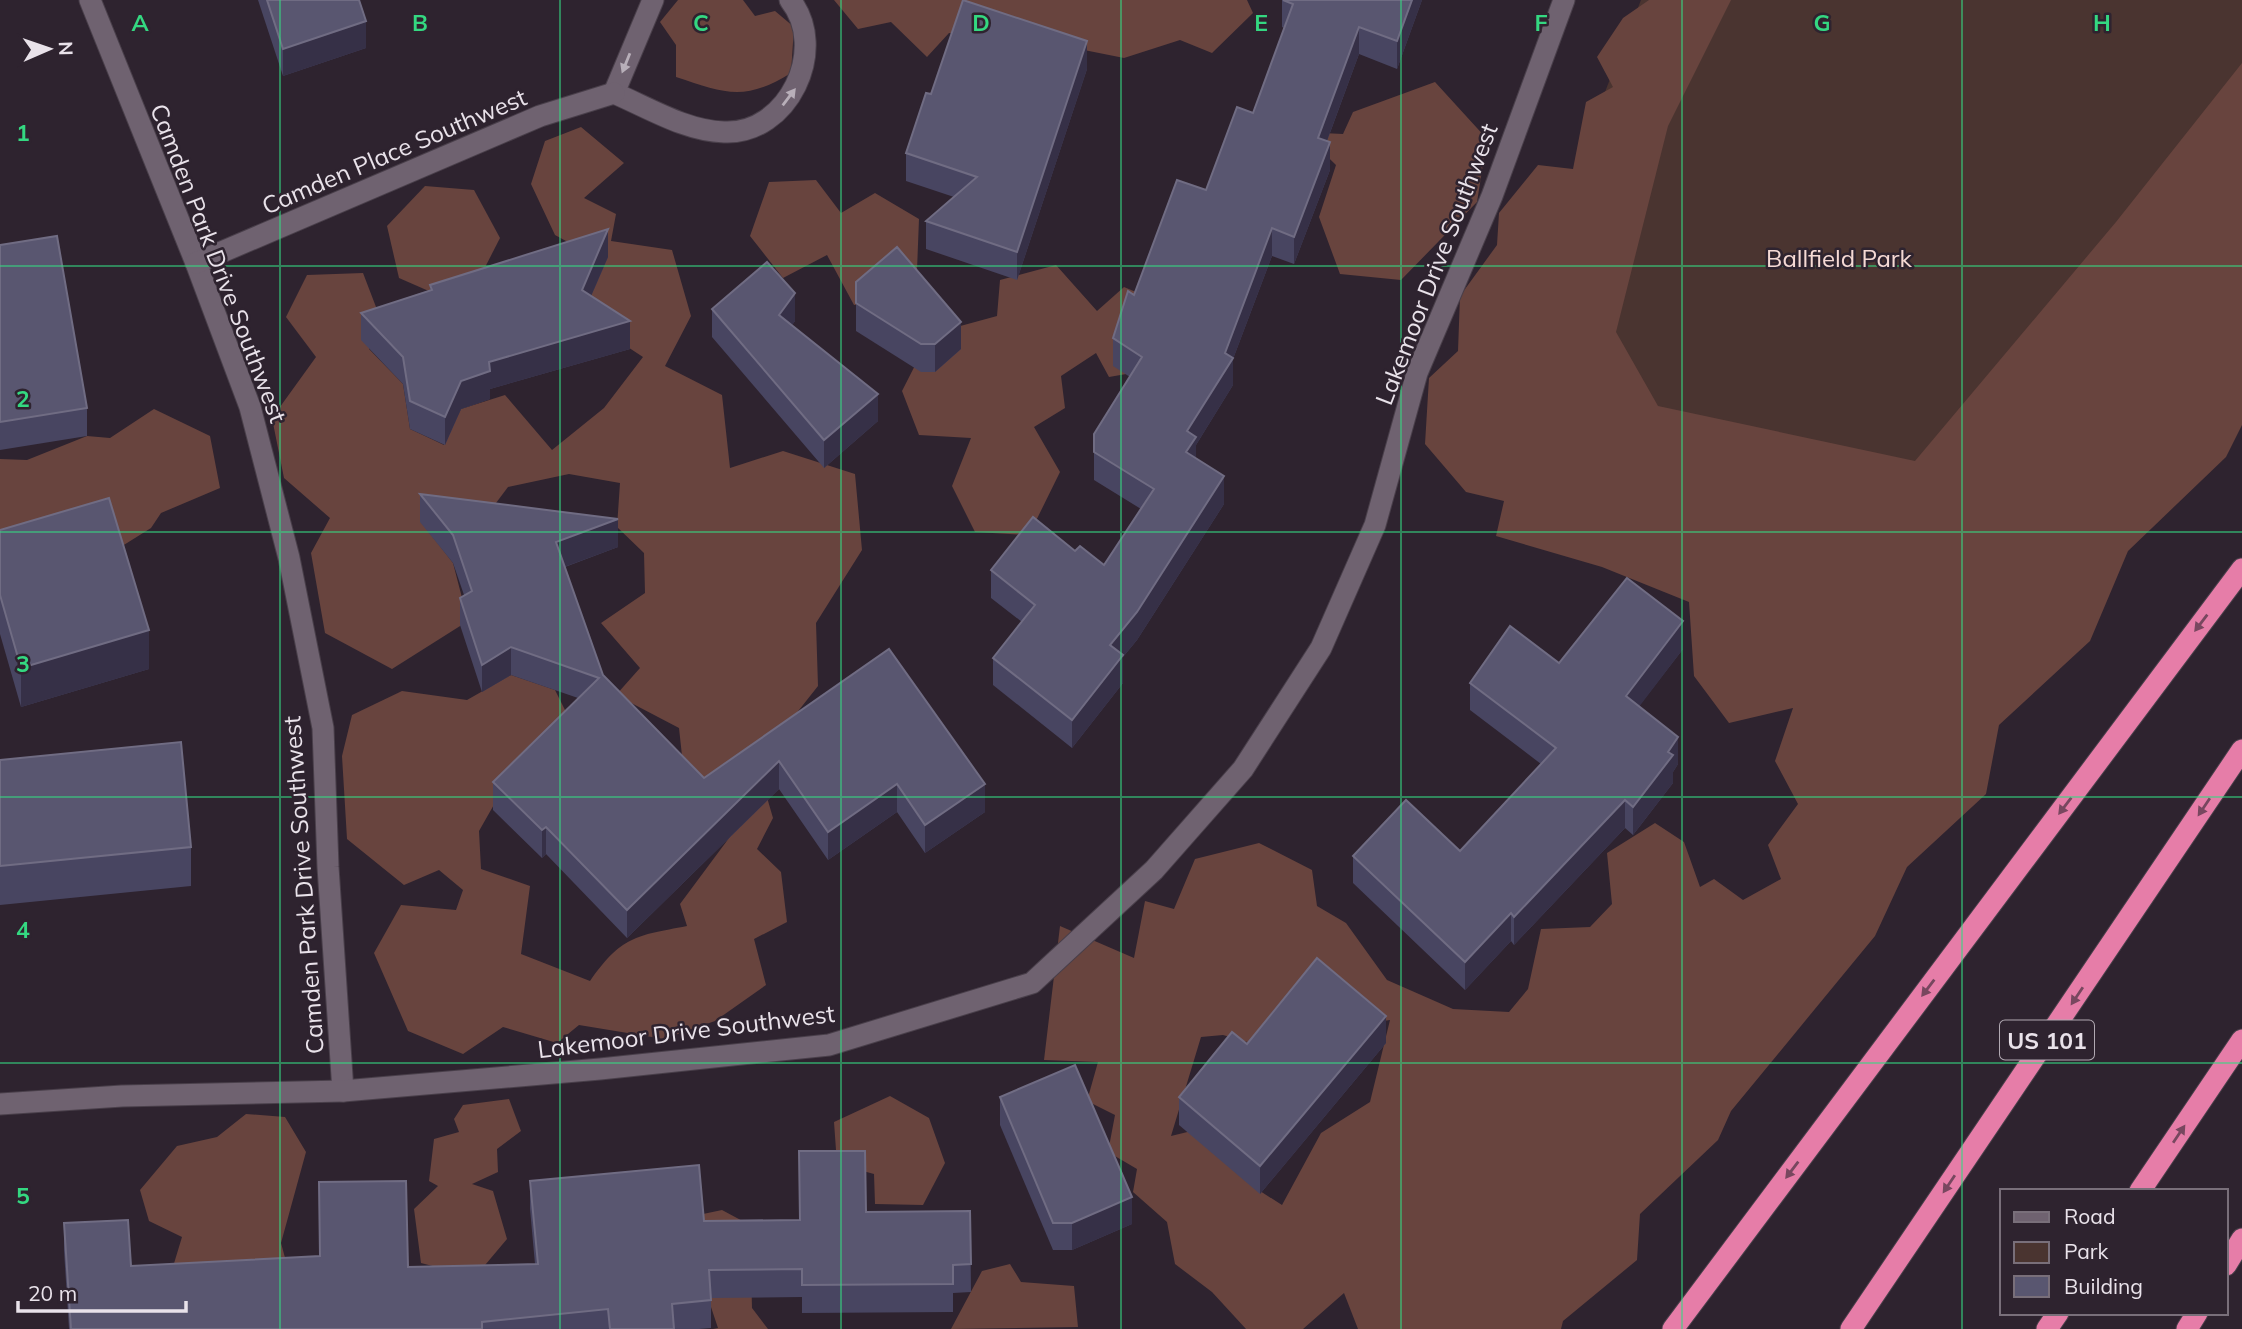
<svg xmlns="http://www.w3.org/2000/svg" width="2242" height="1329" font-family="Mulish,sans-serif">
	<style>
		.green { fill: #4a3430 }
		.forest { fill: #68443e; fill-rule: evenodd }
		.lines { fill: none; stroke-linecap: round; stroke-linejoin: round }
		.minor-casing { stroke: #493f4a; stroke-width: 23 }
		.highway-casing { stroke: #493f4a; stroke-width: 23 }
		.minor { stroke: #6f6270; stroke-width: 21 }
		.highway { stroke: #e67da8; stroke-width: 21 }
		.wall { fill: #484561 }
		.shaded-wall { fill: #363047 }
		.building { fill: #595670; stroke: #706c83; stroke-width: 2 }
		.oneway { fill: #b8afb9 }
		.oneway2 { fill: #78475f }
		.grid { fill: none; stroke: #34d881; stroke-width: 2; stroke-opacity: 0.55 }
		.labels { text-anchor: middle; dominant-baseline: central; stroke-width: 5; stroke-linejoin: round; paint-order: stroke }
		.shield { fill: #2e232f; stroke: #b1a9b2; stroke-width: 2 }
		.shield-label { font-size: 23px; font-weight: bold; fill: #e9e2ea }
		.street-label { font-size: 24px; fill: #e9e2ea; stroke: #2e232f }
		.park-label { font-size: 24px; fill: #f5d9d4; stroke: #2e232f }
		.grid-label { font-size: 23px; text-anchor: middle; font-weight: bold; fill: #34d881; stroke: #2e232f; stroke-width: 5; stroke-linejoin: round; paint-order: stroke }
	</style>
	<rect width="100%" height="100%" fill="#2e232f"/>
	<polygon class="green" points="1641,0 2242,0 2242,149 1906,602 1502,355"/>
	<g class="forest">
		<path d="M678,0h65l12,16 20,-5 19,16 -3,46c-47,29 -66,20 -115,4v-32l-16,-23z"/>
		<polygon points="834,0 1247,0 1253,13 1212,53 1180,40 1124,58 1079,49 949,33 927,57 891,22 858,29"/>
		<path d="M1649,0h82l-63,126 -52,206 42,74 257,55 201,-239 126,-159v362l-16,32 -98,94 -38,90 -91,84 -13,69 -79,73 -32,69 -144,175 -13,29 -78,74 -3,46 -74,61 -2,8h-203l-14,-36 -41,36h-57l-34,-37 -37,-28 -8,-42 -34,-30 4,-23 -29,-17 7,-37 -28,-14 11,-39 -54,-2 16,-134 74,32 11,-57 29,8 21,-50 64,-16 53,27 5,36 29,17 41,57 66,29 56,3 19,-23 13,-60 49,-2 22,-23 -5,-51 48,-30 29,19 16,45 14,-8 29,21 38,-21 -13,-34 30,-41 -23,-43 18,-53 -64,15 -35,-47 -5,-74 -87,-35 -106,-31 8,-35 -38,-9 -41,-48 4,-66 29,-27 2,-55 37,-51 2,-32 39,-48 35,4 13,-67 27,-15 -16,-30 26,-39zM1390,1020l-20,82 -49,31 -39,72 -22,-14 -44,-66 -45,11 30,-99 22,-2 42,12 79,-20z"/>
		<polygon points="1435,82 1487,139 1477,202 1401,280 1340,274 1319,217 1336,165 1302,132 1343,134 1353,112"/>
		<path d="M581,127l43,36 -40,35 32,16 -5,27 61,9 19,66 -26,50 57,29 8,73 53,-17 72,23 7,76 -46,73 2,63 -61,77 16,55 -16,31 24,23 6,50 -33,17 12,46 -51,36 -51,18 -85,-14 -22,18 -54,-16 -40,27 -55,-23 -34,-78 27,-48 55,5 7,-20 -24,-20 -35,15 -57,-46 -5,-83 10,-41 50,-24 65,9 44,-25 44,15 18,36 -65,54 -29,51 2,38 49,17 -9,68 69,27c32,-45 45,-45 97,-55l-7,-22 52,-70 -48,-60 -5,-46 -63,-33 24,-27 -39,-45 44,-30 -1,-40 -27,-26 3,-44 -51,-9 -61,13 -15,20 -62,16 -10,-1 32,41 15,58 -76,48 -67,-36 -14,-80 19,-35 -46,-40 -12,-60 44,-61 -30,-40 21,-42 56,-2 18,47 -12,29 34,35 7,45 34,16 17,-36 44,-14 47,55 52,-42 39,-51 -61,-40 17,-58 -44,-24 -24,-51 14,-43z"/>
		<polygon points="816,180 841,213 875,193 919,219 916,296 854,305 827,255 783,278 750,236 769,182"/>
		<polygon points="425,186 474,190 500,238 477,283 431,292 399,278 387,226"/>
		<polygon points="1056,265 1097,311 1124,287 1188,314 1184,364 1109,377 1096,353 1061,376 1065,408 1034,427 1060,472 1029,535 975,532 952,486 971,438 919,435 902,391 931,334 997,316 1000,280"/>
		<polygon points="154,409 210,436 220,488 161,513 151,528 95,563 0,560 0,459 27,460 87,436 110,438"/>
		<polygon points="890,1096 929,1118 945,1163 923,1205 875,1204 874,1174 837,1164 834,1122"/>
		<polygon points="509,1099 521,1131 497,1149 498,1172 472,1184 493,1191 507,1239 475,1277 421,1263 414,1209 438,1186 429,1181 434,1139 459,1132 454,1119 463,1105"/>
		<polygon points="246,1114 285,1117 306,1152 281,1243 296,1298 172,1270 182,1237 149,1221 140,1190 177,1146 217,1137"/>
		<polygon points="722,1210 750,1225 752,1308 768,1329 713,1329 718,1328 710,1304 714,1275 703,1214"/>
		<polygon points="1010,1264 1021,1282 1074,1286 1078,1327 951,1329 982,1271"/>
	</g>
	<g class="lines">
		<g class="minor-casing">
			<g id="minor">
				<polyline points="90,0 196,263 250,407 289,558 323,728 328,867 343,1091"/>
				<path d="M653,0l-39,93c35,15 72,38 110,39 64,3 105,-83 66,-132"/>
				<polyline points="196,263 540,116 614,93"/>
				<polyline points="0,1104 122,1096 343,1091 600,1069 829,1045 1032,983 1154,870 1243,769 1321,648 1375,525 1417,373 1492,196 1564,0"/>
			</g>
		</g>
		<g class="highway-casing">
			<g id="highway">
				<polyline points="2140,1191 2242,1040"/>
				<polyline points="2226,1265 2242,1239"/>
				<polyline points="1673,1329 2242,569"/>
				<polyline points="1851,1329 2242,750"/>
				<polyline points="2047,1329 2058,1313"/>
				<polyline points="2187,1329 2197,1313"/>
			</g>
		</g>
		<use href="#minor" class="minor"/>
		<use href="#highway" class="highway"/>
	</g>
	<g class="wall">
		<polygon points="258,0 359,0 366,48 283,76"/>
		<polygon points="1282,0 1422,0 1397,69 1359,54 1327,141 1330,170 1294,264 1272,256 1233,359 1233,385 1196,445 1196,458 1224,504 1137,640 1123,657 1123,683 1072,748 993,685 993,658 1022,622 991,598 991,570 1075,551 1104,565 1141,509 1094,480 1094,434 1130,377 1113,366 1113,338 1134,295 1206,190 1253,113 1284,28 1282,27"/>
		<polygon points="1087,69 1017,280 926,249 926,221 954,197 906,181 906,153 931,94"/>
		<polygon points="0,245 87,408 87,436 0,450"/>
		<polygon points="608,257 591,296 630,349 490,389 490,399 461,409 445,445 410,429 403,384 361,340 361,313 430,290 430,285"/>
		<polygon points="856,282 961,349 935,372 921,372 856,331"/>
		<polygon points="712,309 795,321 792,325 878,421 824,468 712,337"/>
		<polygon points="420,494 618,547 565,567 603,675 704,778 889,649 985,812 925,853 897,812 828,860 779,789 627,938 546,854 542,858 493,810 493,782 578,698 511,675 482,692 460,625 460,598 464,595 453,563 420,522"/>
		<polygon points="0,530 149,669 21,707 0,634"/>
		<polygon points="1683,649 1639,706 1678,764 1673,772 1673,783 1633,835 1625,828 1514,945 1511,941 1465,990 1353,883 1353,856 1460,851 1541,764 1470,710 1470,683 1559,663"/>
		<polygon points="0,760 191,847 191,886 0,905"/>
		<polygon points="1386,1043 1260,1194 1179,1125 1179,1097 1247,1044"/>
		<polygon points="1000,1097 1132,1224 1072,1250 1053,1250 1000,1125"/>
		<polygon points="530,1181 704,1221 800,1220 866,1212 970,1211 971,1292 953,1293 953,1312 802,1313 802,1297 711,1298 711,1328 699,1329 69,1329 64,1251 64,1223 131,1266 408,1267 535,1264 530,1209"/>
	</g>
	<g class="shaded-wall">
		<polygon points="1412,0 1422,0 1397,69 1397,41"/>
		<polygon points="366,21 366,48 283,76 283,49"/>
		<polygon points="1359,27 1359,54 1318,165 1318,138"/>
		<polygon points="1087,41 1087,69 1017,280 1017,252"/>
		<polygon points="1330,142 1330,170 1294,264 1294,237"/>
		<polygon points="1272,228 1272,256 1233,359 1233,385 1196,445 1196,464 1186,479 1187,431 1225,353"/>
		<polygon points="608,229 608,257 582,317 582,290"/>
		<polygon points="795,293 795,321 779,343 779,315"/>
		<polygon points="630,321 630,349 490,389 490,399 461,409 445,445 445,417 461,381 489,362"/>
		<polygon points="961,322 961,349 935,372 935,344"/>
		<polygon points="878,394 878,421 824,468 824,440"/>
		<polygon points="1224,476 1224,504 1137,640 1123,657 1123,683 1072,748 1072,720 1110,645"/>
		<polygon points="618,519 618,547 556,570 556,542"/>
		<polygon points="1683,621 1683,649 1626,724 1626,696"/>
		<polygon points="149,630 149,669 21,707 21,668"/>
		<polygon points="511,647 511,675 482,692 482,665"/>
		<polygon points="1678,737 1678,764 1673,772 1673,783 1633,835 1633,807 1668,752"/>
		<polygon points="779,761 779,789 627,938 627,910"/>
		<polygon points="897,784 897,812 828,860 828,832"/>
		<polygon points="985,784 985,812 925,853 925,825"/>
		<polygon points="1625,800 1625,828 1514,945 1514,917"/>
		<polygon points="546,827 546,854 542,858 542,830"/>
		<polygon points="1511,913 1511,941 1465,990 1465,962"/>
		<polygon points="1386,1016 1386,1043 1260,1194 1260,1166"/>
		<polygon points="1132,1197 1132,1224 1072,1250 1072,1223"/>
	</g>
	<g class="building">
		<polygon points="267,0 359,0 366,21 283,49"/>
		<polygon points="963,0 1087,41 1017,252 926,221 977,177 906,153 926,93 931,94"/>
		<polygon points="1283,0 1412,0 1397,41 1359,27 1318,138 1330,142 1294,237 1272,228 1225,353 1233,358 1187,431 1196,437 1186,452 1224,476 1137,612 1110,645 1123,655 1072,720 993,658 1035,605 991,570 1033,517 1075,551 1080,546 1104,565 1154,489 1094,452 1094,434 1142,357 1113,338 1128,291 1134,295 1177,180 1206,190 1237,107 1253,113 1293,4"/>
		<polygon points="608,229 582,290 630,321 489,362 490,371 461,381 445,417 410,401 403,357 361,313 432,290 430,285"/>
		<polygon points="57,236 87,408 0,422 0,245"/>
		<polygon points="897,247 961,322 935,344 921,344 856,303 856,282"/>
		<polygon points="767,262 795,293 779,315 878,394 824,440 712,309"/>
		<polygon points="420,494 618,519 556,542 603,675 704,778 889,649 985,784 925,825 897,784 828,832 779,761 627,910 546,827 542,830 493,782 599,678 511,647 482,665 460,598 472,591 453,535"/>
		<polygon points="109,498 149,630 21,668 0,595 0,530"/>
		<polygon points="1627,578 1683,621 1626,696 1678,737 1668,752 1673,755 1633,807 1625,800 1514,917 1511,913 1465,962 1353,856 1406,800 1460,851 1556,748 1470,683 1510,626 1559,663"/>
		<polygon points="181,742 191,847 0,866 0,760"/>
		<polygon points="1317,958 1386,1016 1260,1166 1179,1097 1232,1032 1247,1044"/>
		<polygon points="1075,1065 1132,1197 1072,1223 1053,1223 1000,1097"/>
		<polygon points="799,1151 865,1151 866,1212 970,1211 971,1264 953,1265 953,1284 802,1285 802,1269 709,1270 711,1300 672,1304 674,1329 610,1329 608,1309 482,1322 482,1329 71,1329 64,1223 128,1220 131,1266 320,1256 319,1182 406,1181 408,1267 538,1264 530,1181 699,1165 704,1221 800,1220"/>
	</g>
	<defs><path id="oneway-solid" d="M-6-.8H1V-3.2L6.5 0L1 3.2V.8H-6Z" transform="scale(1.75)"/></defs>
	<g class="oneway">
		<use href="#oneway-solid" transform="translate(626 63) rotate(112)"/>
		<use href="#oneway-solid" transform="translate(789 97) rotate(-53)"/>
	</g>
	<g class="oneway2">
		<use href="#oneway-solid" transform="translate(2201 623) rotate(127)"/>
		<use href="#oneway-solid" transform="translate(2065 806) rotate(127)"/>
		<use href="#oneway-solid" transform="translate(2204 807) rotate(124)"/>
		<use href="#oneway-solid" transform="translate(1928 988) rotate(127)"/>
		<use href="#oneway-solid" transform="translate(2077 996) rotate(124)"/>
		<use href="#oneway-solid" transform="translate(2179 1134) rotate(-56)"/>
		<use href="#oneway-solid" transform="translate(1792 1170) rotate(127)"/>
		<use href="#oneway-solid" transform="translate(1949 1184) rotate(124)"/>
	</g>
	<path class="grid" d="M280,0v1329M560,0v1329M841,0v1329M1121,0v1329M1401,0v1329M1682,0v1329M1962,0v1329M0,266h2242M0,532h2242M0,797h2242M0,1063h2242"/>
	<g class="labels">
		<rect class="shield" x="2000" y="1020.5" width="94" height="39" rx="5"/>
		<g class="shield-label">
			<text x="2047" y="1040">US 101</text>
		</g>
		<g class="street-label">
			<text transform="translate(394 151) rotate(-23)">Camden Place Southwest</text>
			<text transform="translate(219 263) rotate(69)">Camden Park Drive Southwest</text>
			<text transform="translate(1436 264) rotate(-69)">Lakemoor Drive Southwest</text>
			<text transform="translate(303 885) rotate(-94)">Camden Park Drive Southwest</text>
			<text transform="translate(686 1031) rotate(-7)">Lakemoor Drive Southwest</text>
		</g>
		<g class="park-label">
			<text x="1839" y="258">Ballfield Park</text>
		</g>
	</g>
	<g class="grid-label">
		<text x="140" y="31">A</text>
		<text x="420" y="31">B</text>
		<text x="701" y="31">C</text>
		<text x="981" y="31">D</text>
		<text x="1261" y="31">E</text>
		<text x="1541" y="31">F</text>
		<text x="1822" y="31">G</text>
		<text x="2102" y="31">H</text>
		<text x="23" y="141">1</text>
		<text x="23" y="407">2</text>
		<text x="23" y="672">3</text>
		<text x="23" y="938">4</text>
		<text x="23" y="1204">5</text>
	</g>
	<rect x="2000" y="1189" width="228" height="126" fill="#2e232f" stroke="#796f7a" stroke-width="2"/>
	<rect x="2014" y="1212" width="35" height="10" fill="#6f6270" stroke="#796f7a" stroke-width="2"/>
	<text x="2064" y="1224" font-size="21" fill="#e9e2ea">Road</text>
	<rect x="2014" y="1242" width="35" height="21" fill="#4a3430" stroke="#796f7a" stroke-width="2"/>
	<text x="2064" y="1259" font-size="21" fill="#e9e2ea">Park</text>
	<rect x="2014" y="1276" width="35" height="21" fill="#595670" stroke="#796f7a" stroke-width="2"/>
	<text x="2064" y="1294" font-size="21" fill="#e9e2ea">Building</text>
	<g transform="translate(49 49) rotate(88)" stroke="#2e232f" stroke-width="5" paint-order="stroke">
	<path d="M0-5L12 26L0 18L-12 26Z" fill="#e9e2ea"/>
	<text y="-10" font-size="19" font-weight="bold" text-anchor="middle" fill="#e9e2ea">N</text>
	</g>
	<path d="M18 1301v10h168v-10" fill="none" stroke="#e9e2ea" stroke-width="3.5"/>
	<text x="28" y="1301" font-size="21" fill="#e9e2ea" stroke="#2e232f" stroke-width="5" paint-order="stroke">20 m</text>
</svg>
